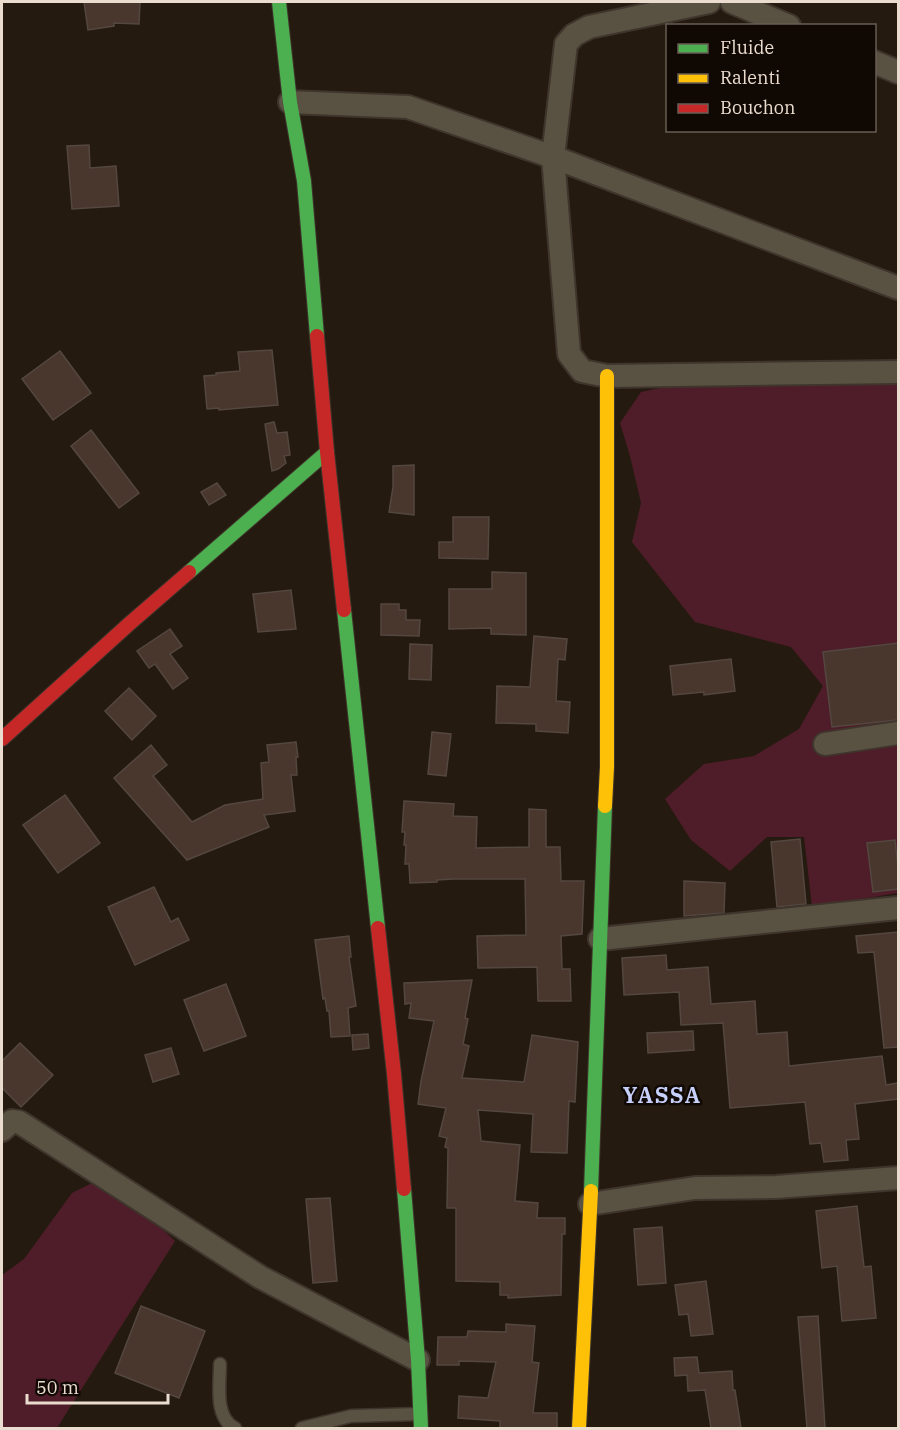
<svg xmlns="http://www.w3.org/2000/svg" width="900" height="1430" font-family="'IBM Plex Serif',serif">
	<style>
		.green { fill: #4f1d29 }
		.building { fill: #49372e; stroke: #534740; stroke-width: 1.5 }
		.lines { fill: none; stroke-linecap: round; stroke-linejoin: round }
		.lane-casing { stroke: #3f352c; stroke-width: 15 }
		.street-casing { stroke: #3f352c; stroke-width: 26 }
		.fast-casing { stroke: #3f352c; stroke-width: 16 }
		.slow-casing { stroke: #3f352c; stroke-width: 16 }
		.jam-casing { stroke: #3f352c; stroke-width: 16 }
		.lane { stroke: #595242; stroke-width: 12 }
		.street { stroke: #595242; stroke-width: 22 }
		.fast { stroke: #4caf50; stroke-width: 14 }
		.slow { stroke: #ffc107; stroke-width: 14 }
		.jam { stroke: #c62828; stroke-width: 14 }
		.labels { text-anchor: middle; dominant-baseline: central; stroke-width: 5; stroke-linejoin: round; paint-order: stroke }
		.district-label { font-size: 22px; font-weight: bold; letter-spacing: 1.5px; fill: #c7d0fb; stroke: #100802 }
	</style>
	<rect width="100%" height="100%" fill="#251a0f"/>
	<g class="green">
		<polygon points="898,377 898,893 812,907 804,837 767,837 730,871 691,840 665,799 704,764 754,756 799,729 823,686 791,647 695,622 632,542 641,503 630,456 620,423 641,392 702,379"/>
		<polygon points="96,1181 141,1209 175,1241 57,1428 2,1428 2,1275 24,1259 72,1193"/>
	</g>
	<g class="building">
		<polygon points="84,2 140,2 139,24 114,23 114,26 88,30"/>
		<polygon points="89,145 90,168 116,166 119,206 72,209 67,146"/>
		<polygon points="272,350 278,405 219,410 219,408 207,409 204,376 216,375 216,373 240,371 238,352"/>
		<polygon points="60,351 91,393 53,420 22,379"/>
		<polygon points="274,422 277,433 287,432 290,455 284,456 286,463 278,469 272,471 265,424"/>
		<polygon points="91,430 139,493 119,508 71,446"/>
		<polygon points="414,465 414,515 389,512 393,487 393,466"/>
		<polygon points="217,483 226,495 209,505 201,492"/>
		<polygon points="453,517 489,517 488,559 439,558 439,542 453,542"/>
		<polygon points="492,572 526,573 526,635 491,634 491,628 449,629 449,589 492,589"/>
		<polygon points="291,590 296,629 258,632 253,594"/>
		<polygon points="381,604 399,604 399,610 406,610 406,620 420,620 419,636 381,635"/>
		<polygon points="170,629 182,646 170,654 188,678 173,689 155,664 149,668 137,651"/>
		<polygon points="534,636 567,639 565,660 558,659 556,701 570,702 568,733 536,731 536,724 496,723 497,686 530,687"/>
		<polygon points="898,643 898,720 832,727 823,652"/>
		<polygon points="410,644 432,645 431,680 409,679"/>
		<polygon points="731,659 735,691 704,695 704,692 673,695 670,666"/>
		<polygon points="129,688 156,716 132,740 105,711"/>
		<polygon points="432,732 451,734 446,776 428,774"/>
		<polygon points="296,742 298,757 296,757 297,775 291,775 295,811 264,815 269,827 187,860 114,778 151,745 167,765 153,776 192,822 225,805 263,799 261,763 269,762 267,745"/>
		<polygon points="65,795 100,843 58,873 23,825"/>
		<polygon points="404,801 454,804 453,816 477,817 476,848 529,847 529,809 546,810 546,847 560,847 561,881 584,881 582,934 561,936 562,969 570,969 571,1001 538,1001 537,967 478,968 477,936 526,935 525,879 453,879 437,880 437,882 410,883 409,864 405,864 406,845 404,845 405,832 402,832"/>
		<polygon points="800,839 806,904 777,907 771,842"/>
		<polygon points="895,840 898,867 898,889 873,892 867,843"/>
		<polygon points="684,881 725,883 724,913 684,916"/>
		<polygon points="154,887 171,922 178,918 189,940 135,965 108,907"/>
		<polygon points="898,932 898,1047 884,1048 874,952 858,953 856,936"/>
		<polygon points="349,936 351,957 349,957 356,1006 348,1008 350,1036 331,1037 329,1011 327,1011 325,998 323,999 315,940"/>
		<polygon points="666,955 667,970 708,967 711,1004 755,1001 757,1034 787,1032 789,1066 882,1056 886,1085 898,1083 898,1099 855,1104 859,1139 846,1140 848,1160 824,1162 821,1143 810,1144 805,1102 730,1108 723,1023 681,1025 679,992 624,995 622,958"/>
		<polygon points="472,980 465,1018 468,1019 463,1044 469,1046 462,1078 524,1082 532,1035 578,1042 575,1102 569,1101 567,1153 531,1152 533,1114 478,1110 481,1141 520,1145 515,1201 538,1203 537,1218 565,1218 565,1234 562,1234 561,1295 508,1298 508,1295 500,1295 500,1282 456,1281 456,1208 447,1208 448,1148 445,1147 447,1138 439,1136 446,1108 418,1104 421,1081 434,1021 409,1018 411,1003 405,1004 404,983"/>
		<polygon points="226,984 246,1036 204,1051 184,1000"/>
		<polygon points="693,1031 694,1050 648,1053 647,1033"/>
		<polygon points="368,1034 369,1048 353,1050 352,1035"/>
		<polygon points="20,1043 53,1075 21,1107 2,1088 2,1061"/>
		<polygon points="171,1048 179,1074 153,1082 145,1055"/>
		<polygon points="330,1198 337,1281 313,1283 306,1199"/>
		<polygon points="857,1206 864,1267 871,1266 876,1318 842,1321 837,1266 822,1268 816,1211"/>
		<polygon points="662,1227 666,1283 638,1285 634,1229"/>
		<polygon points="706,1281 713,1334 691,1336 688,1314 679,1315 675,1285"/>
		<polygon points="141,1306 205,1331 179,1398 115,1373"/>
		<polygon points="818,1316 825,1428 807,1428 798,1317"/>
		<polygon points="506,1324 535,1326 532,1362 539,1363 533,1413 557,1413 557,1428 500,1428 500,1421 458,1418 459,1396 488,1398 496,1362 459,1361 459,1365 437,1365 438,1337 467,1337 468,1331 506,1332"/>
		<polygon points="697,1357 699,1373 732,1371 733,1390 735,1390 741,1428 711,1428 705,1390 688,1391 687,1375 675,1376 674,1358"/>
	</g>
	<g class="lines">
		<g class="lane-casing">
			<g id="lane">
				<path d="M220,1364c0,20 -6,54 15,64"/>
				<polyline points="302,1428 351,1416 419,1414"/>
			</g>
		</g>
		<g class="street-casing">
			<g id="street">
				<polyline points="709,2 589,27 574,35 566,44 553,157 569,354 582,371 607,376 898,372"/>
				<polyline points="732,2 789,26"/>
				<polyline points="874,62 898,72"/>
				<polyline points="290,102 408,107 553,157 898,288"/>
				<polyline points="825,744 898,733"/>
				<polyline points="600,939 898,908"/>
				<polyline points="2,1130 12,1121 19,1122 260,1277 418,1360"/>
				<polyline points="590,1204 695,1188 776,1187 898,1178"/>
			</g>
		</g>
		<g class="fast-casing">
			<g id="fast">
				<polyline points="279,2 290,102 304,181 317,336"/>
				<polyline points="189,572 327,452"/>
				<polyline points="344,610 378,928"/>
				<polyline points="404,1189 418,1360 421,1428"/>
				<polyline points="591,1191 605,806"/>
			</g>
		</g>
		<g class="slow-casing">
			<g id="slow">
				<polyline points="605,806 607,767 607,376"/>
				<polyline points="579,1428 591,1191"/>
			</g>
		</g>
		<g class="jam-casing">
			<g id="jam">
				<polyline points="317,336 327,452 344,610"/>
				<polyline points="2,739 129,624 189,572"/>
				<polyline points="378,928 394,1074 404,1189"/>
			</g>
		</g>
		<use href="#lane" class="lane"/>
		<use href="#street" class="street"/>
		<use href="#fast" class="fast"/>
		<use href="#slow" class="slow"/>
		<use href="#jam" class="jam"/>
	</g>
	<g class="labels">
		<g class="district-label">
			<text x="662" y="1094">YASSA</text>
		</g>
	</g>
	<rect width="900" height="1430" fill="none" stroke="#ebdcd0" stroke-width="6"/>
	<rect x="666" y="24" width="210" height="108" fill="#100802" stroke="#685d54" stroke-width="1.5"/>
	<rect x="678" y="44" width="30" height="9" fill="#4caf50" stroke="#685d54" stroke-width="1.5"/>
	<text x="720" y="54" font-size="18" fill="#ebdcd0">Fluide</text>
	<rect x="678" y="74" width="30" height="9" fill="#ffc107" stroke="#685d54" stroke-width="1.5"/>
	<text x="720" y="84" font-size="18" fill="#ebdcd0">Ralenti</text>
	<rect x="678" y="104" width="30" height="9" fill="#c62828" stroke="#685d54" stroke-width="1.5"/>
	<text x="720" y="114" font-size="18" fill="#ebdcd0">Bouchon</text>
	<path d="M27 1394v9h141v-9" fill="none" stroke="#ebdcd0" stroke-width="3"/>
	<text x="36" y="1394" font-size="18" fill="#ebdcd0" stroke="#100802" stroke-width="4.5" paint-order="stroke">50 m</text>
</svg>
